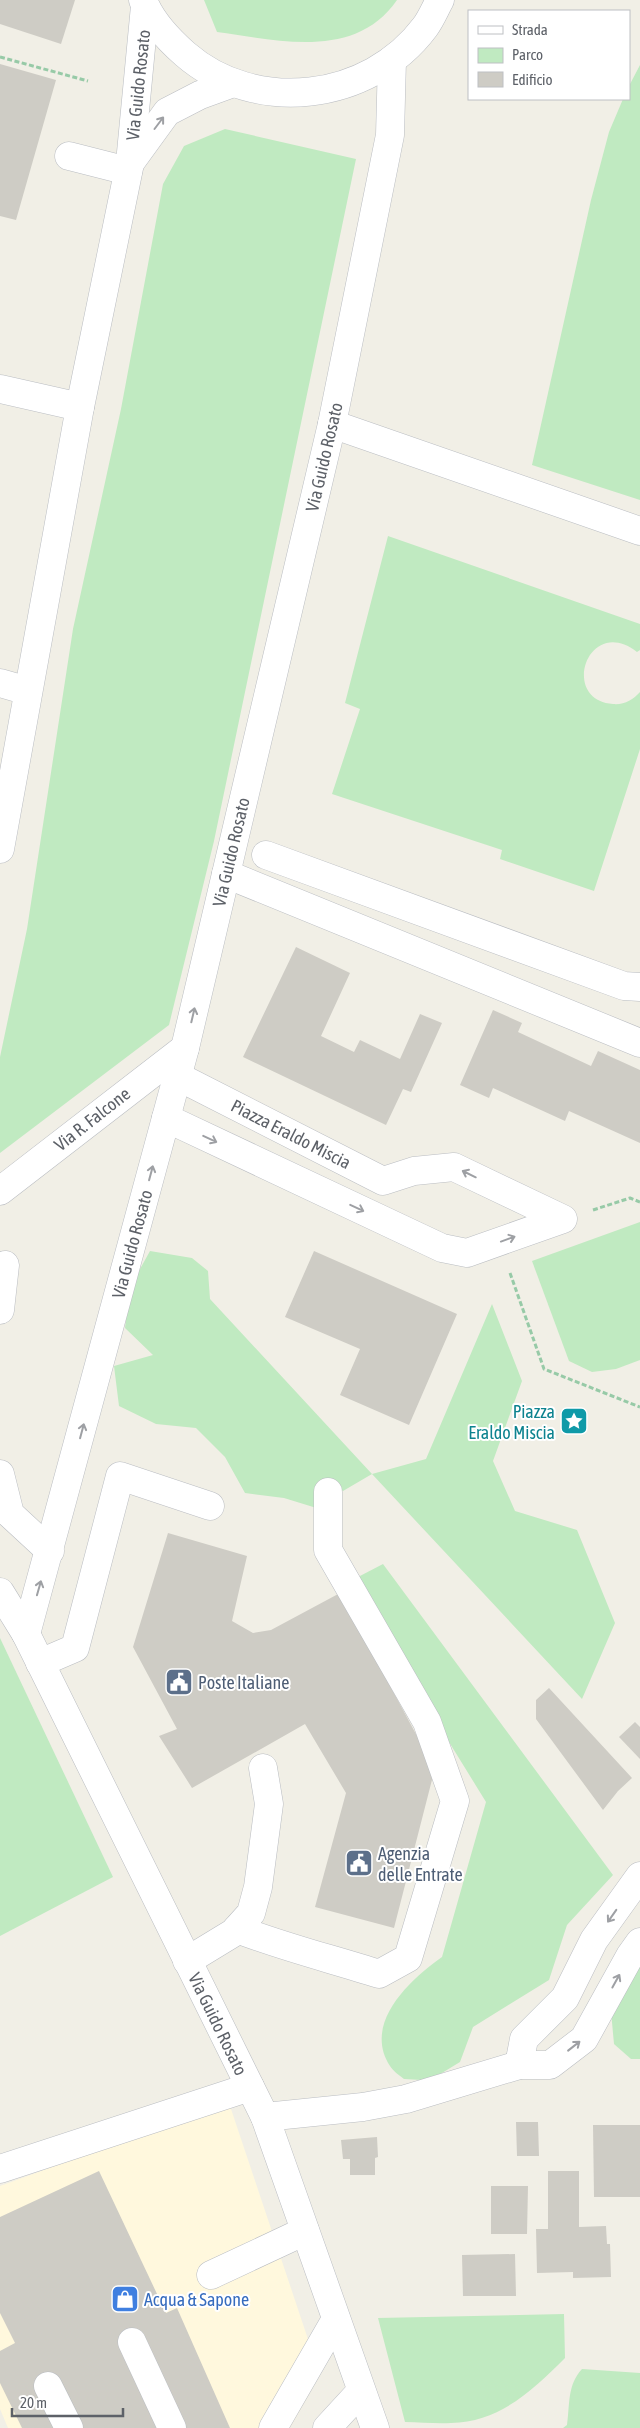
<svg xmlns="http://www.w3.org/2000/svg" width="640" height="2428" font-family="'Asap Condensed',sans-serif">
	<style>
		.commercial { fill: #fff8dd }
		.green { fill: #c0eac1 }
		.building { fill: #ceccc5 }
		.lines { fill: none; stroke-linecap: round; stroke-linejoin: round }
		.minor-casing { stroke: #babdc2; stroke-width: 29 }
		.path { stroke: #97caa7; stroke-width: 3; stroke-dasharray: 5 2.5; stroke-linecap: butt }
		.minor { stroke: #fff; stroke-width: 28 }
		.oneway { stroke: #9ea0a4 }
		.labels { text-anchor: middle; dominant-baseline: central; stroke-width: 4; stroke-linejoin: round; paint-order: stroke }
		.street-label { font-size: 18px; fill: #5d6168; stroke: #fff }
		.culture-label { font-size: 18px; fill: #0d838f; stroke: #fff; text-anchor: end }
		.service-label { font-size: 18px; fill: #4e5e75; stroke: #fff; text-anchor: start }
		.shop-label { font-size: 18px; fill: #366cbe; stroke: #fff; text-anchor: start }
	</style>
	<rect width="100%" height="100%" fill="#f1efe6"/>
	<polygon class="commercial" points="229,2103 320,2375 290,2428 8,2428 0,2409 0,2186"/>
	<g class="green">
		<path d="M204,0h193c-42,61 -120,40 -180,32z"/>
		<polygon points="640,65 640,500 532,465 591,200 609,132 623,99 629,99 629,86"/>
		<polygon points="225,129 356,159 214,841 169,1025 0,1153 0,1057 27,929 73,629 121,409 163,184 184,146"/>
		<path d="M388,536l252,88v26l-3,2c-49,-38 -78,48 -24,52 11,1 20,-4 27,-12v57l-46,142 -94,-32 2,-9 -170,-56 28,-85 -15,-6z"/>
		<polygon points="640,1222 640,1360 616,1369 592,1372 569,1361 532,1261"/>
		<polygon points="150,1251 192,1258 208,1271 210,1299 372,1474 426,1459 492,1304 522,1381 493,1461 515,1511 577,1530 615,1623 582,1699 372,1474 343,1491 337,1486 323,1510 284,1498 245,1493 225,1457 196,1428 156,1424 119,1406 114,1366 153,1355 125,1328 130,1287"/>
		<path d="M383,1564l230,311 -46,50 -18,55 -76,47 -13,35 -23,14 -15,4 -18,-1c-5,-4 -11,-8 -14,-13 -28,-43 21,-87 52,-109l44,-155 -45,-73 -83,-152z"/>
		<polygon points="0,1638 113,1877 0,1936"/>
		<polygon points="640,1959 640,2059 631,2059 614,2044 611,2011"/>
		<path d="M564,2314l1,44c-32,32 -65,64 -114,65 -15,1 -31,-1 -46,-1l-27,-104z"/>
		<path d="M582,2369l58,4v55h-77l4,-3c3,-20 0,-40 15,-56z"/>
	</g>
	<g class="building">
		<polygon points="0,0 75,0 61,44 0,24"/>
		<polygon points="0,64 56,80 16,220 0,216"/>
		<polygon points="296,947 350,973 321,1036 354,1052 360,1040 400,1059 420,1014 442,1023 411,1092 403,1089 386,1125 243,1057"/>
		<polygon points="493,1010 522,1023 518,1032 591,1066 598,1051 640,1070 640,1143 569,1111 565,1121 493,1088 489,1098 460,1085"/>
		<polygon points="314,1251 457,1314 409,1425 340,1395 360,1349 285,1317"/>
		<polygon points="168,1533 247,1556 232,1621 253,1633 271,1630 340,1593 417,1736 434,1772 394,1928 315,1907 346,1793 305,1724 192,1788 159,1736 177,1729 133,1647"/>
		<polygon points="549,1688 632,1778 618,1791 603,1810 536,1719 536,1700"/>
		<polygon points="635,1722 640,1727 640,1759 619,1737"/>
		<polygon points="516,2122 538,2122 539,2156 517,2156"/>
		<polygon points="593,2125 640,2125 640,2197 594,2197"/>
		<polygon points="377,2137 378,2157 375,2158 375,2175 350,2175 350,2159 343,2159 341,2140"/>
		<polygon points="99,2171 166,2313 177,2308 230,2428 22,2428 0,2383 0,2351 15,2343 0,2313 0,2217"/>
		<polygon points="548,2171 579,2171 579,2227 606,2226 607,2244 610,2244 611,2277 573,2278 573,2272 537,2273 536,2229 548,2229"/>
		<polygon points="491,2186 528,2186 527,2234 491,2234"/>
		<polygon points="515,2254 516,2296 463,2296 462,2255"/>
	</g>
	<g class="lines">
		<g class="minor-casing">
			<g id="minor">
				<path d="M143,0c8,21 25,39 42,54 70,61 184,48 240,-27 6,-8 10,-18 15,-27"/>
				<polyline points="69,156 128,171"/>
				<polyline points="130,163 167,112 200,95 233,83"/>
				<polyline points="0,389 80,407"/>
				<polyline points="332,424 640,531"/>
				<polyline points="0,683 28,691"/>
				<polyline points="0,849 80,407 130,163 145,6"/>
				<polyline points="266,855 624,986 640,987"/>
				<polyline points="226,874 640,1043"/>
				<polyline points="166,1118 442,1248 467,1253 563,1219 454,1167 414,1171 383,1181 177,1076"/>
				<polyline points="0,1191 185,1048"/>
				<polyline points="0,1310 5,1265"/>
				<polyline points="0,1474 10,1514 50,1551"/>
				<polyline points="0,1592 26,1634 265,2117 375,2428"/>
				<polyline points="26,1634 185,1048 332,424 390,135 392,60"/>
				<polyline points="40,1663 75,1648 120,1476 210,1506"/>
				<path d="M237,1929c46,18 95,30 142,45l29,-16 47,-157 -28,-79 -99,-172v-58"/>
				<polyline points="187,1961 233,1933 251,1913 258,1887 269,1804 263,1768"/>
				<polyline points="519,2065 524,2039 565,1998 594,1940 640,1876"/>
				<polyline points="265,2117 363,2107 406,2099 519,2065 550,2065 584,2039 630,1956 640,1942"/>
				<polyline points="0,2169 250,2087"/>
				<polyline points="211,2275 305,2231"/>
				<polyline points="132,2342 172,2428"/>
				<polyline points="48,2386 69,2428"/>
				<polyline points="273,2428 336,2319"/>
				<polyline points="327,2428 361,2391"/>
			</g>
		</g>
		<g class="path">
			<polyline points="0,57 88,81"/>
			<polyline points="593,1210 630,1198 640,1202"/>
			<polyline points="510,1273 544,1369 640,1407"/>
		</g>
		<use href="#minor" class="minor"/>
	</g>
	<defs><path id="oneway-shaft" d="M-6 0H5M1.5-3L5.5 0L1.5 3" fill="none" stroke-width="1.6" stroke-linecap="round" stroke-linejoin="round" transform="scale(1.25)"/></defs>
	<g class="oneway">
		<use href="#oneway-shaft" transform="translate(159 123) rotate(-53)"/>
		<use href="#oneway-shaft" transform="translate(193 1015) rotate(-77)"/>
		<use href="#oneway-shaft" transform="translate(210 1139) rotate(25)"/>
		<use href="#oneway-shaft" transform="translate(151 1173) rotate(-75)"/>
		<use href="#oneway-shaft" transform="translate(469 1174) rotate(-154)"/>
		<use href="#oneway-shaft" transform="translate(357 1208) rotate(25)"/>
		<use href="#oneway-shaft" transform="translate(508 1239) rotate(-20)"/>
		<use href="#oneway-shaft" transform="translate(82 1431) rotate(-75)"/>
		<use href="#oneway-shaft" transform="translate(39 1588) rotate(-74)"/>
		<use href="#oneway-shaft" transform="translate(612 1916) rotate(125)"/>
		<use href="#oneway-shaft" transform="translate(616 1981) rotate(-61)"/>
		<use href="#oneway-shaft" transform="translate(574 2046) rotate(-38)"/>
	</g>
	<defs>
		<g id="sight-square" transform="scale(1.4375)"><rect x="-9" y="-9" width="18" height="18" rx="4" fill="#0f9aa8" stroke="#fff"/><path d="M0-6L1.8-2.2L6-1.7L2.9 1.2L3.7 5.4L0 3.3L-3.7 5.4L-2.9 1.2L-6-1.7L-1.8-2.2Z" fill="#fff"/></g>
		<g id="civic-square" transform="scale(1.4375)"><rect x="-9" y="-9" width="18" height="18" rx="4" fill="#5c6f8a" stroke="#fff"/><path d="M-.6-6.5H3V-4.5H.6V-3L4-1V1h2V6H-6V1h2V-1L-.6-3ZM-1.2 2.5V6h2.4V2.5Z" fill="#fff"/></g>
		<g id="shop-square" transform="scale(1.4375)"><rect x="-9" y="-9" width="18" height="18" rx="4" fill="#3f7fe0" stroke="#fff"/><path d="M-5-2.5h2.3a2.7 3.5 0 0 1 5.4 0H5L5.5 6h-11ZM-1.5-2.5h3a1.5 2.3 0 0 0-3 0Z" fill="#fff"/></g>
	</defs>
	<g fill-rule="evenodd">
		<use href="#sight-square" x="574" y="1421"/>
		<use href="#civic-square" x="179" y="1682"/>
		<use href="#civic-square" x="359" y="1863"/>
		<use href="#shop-square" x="125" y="2299"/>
	</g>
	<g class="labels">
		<g class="street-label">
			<text transform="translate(138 85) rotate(-84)">Via Guido Rosato</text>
			<text transform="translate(324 457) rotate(-77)">Via Guido Rosato</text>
			<text transform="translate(231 852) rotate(-77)">Via Guido Rosato</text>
			<text transform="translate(92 1119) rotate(-38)">Via R. Falcone</text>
			<text transform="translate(291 1134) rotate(27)">Piazza Eraldo Miscia</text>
			<text transform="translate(132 1244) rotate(-75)">Via Guido Rosato</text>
			<text transform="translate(218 2024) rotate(64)">Via Guido Rosato</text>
		</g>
		<g class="culture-label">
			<text x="555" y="1411">Piazza<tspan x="555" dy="21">Eraldo Miscia</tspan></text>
		</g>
		<g class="service-label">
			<text x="198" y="1682">Poste Italiane</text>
			<text x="378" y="1853">Agenzia<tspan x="378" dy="21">delle Entrate</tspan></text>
		</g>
		<g class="shop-label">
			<text x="144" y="2299">Acqua &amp; Sapone</text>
		</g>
	</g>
	<rect x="468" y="10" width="162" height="90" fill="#ffffff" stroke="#bec0c3"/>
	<rect x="478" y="26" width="25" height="8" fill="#ffffff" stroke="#bec0c3"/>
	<text x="512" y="35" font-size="15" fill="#5d6168">Strada</text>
	<rect x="478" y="48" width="25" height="15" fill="#c0eac1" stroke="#bec0c3"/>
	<text x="512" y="60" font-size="15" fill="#5d6168">Parco</text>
	<rect x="478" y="72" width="25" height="15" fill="#ceccc5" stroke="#bec0c3"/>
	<text x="512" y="85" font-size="15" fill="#5d6168">Edificio</text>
	<path d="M12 2408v8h111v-8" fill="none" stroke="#5d6168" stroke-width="2.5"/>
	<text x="20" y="2408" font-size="15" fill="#5d6168" stroke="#ffffff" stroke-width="4" paint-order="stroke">20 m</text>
</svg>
